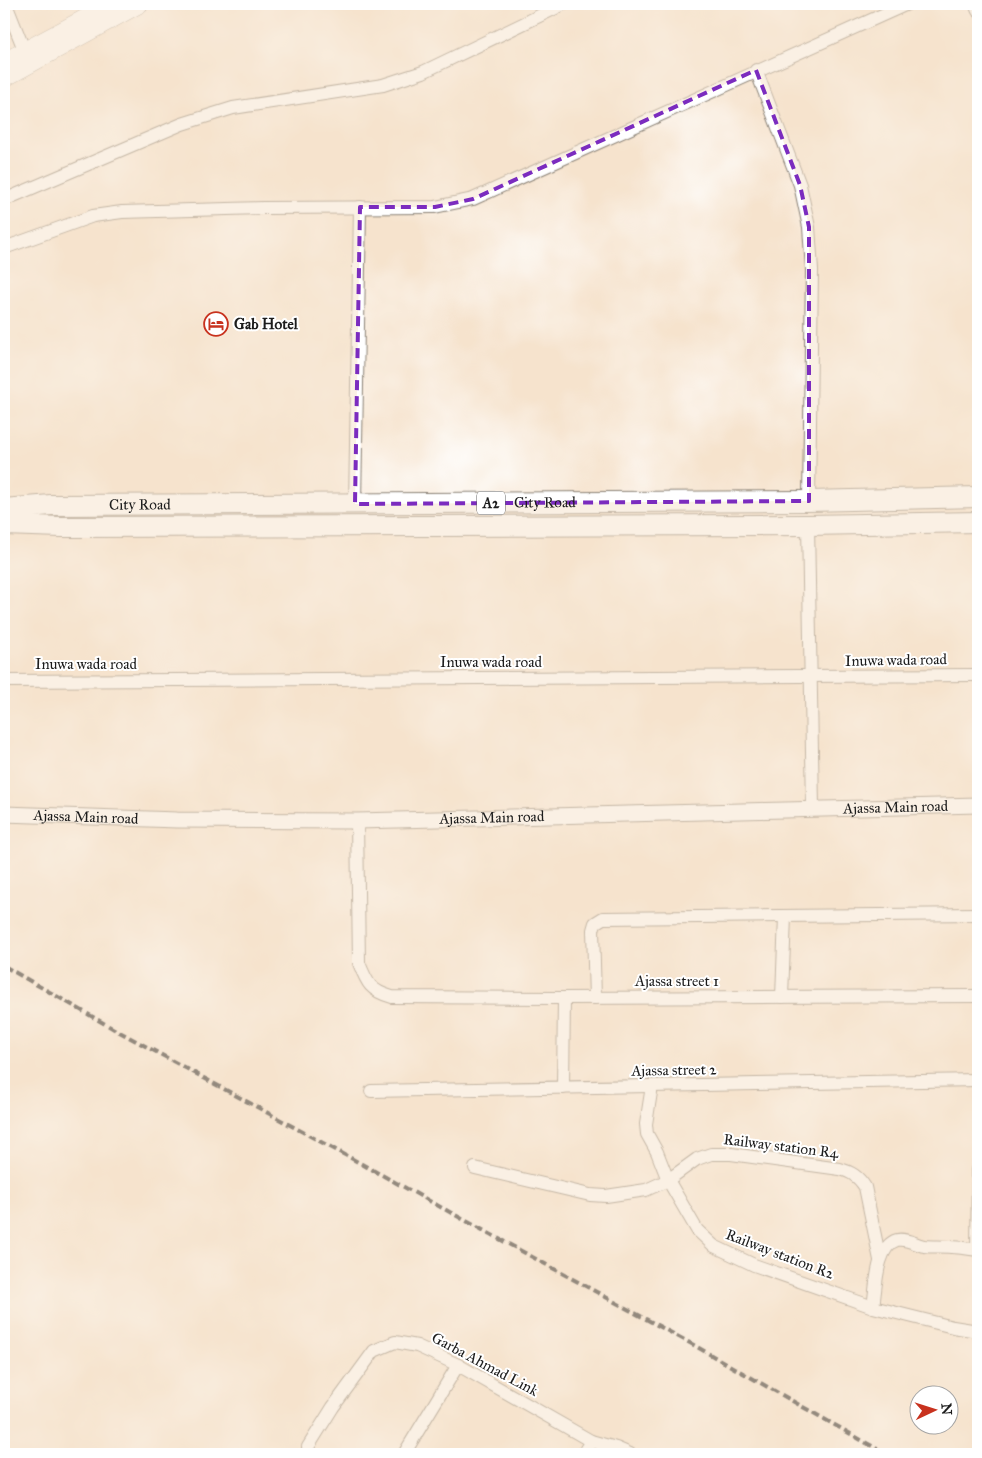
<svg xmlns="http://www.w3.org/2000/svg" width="982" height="1458" font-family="'IM FELL Great Primer',serif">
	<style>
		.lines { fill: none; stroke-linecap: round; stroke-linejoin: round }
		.minor-casing { stroke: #898074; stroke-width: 14 }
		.tertiary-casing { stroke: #898074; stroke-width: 17 }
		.secondary-casing { stroke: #898074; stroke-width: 19 }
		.trunk-casing { stroke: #898074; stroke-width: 22 }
		.minor { stroke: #fff; stroke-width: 12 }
		.tertiary { stroke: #fff; stroke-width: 15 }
		.secondary { stroke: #fff; stroke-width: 18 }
		.trunk { stroke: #fff; stroke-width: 20 }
		.rail { stroke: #1c1c1c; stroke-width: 4; stroke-dasharray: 8 4; stroke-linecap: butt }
		.marked { fill: none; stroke: #7b2cbf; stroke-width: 4; stroke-dasharray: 10 6; stroke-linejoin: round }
		.labels { text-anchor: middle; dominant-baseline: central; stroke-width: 4; stroke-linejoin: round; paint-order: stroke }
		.shield { fill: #fff; stroke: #606060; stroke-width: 1 }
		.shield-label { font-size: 14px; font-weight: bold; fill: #1c1c1c }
		.poi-label { font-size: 15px; font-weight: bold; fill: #1c1c1c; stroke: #fff; text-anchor: start }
		.street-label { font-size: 15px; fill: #1c1c1c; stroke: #fff }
	</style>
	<rect width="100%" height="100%" fill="#fff"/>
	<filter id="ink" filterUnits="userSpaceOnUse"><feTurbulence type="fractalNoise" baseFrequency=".02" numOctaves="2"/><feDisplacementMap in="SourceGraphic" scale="10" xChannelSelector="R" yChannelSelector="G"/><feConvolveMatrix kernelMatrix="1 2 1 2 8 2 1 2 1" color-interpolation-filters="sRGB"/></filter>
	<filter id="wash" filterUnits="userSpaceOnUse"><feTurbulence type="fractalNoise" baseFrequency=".0096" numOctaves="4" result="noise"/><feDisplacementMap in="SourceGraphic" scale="20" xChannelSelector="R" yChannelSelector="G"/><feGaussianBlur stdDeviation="1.12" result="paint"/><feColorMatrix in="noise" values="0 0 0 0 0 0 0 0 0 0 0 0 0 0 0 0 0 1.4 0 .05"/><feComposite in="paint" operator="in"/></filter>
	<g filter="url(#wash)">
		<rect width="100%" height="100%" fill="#f6e3cd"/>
	</g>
	<g filter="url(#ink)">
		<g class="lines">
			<g class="minor-casing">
				<g id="minor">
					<polyline points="6,4 27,57"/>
					<polyline points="975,4 978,11"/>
					<polyline points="756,70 800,185 809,227 812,270 809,501"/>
					<polyline points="4,200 182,124 233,108 383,85 423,72 564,4"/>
					<polyline points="4,248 93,216 122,212 263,208 435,207 473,199 907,4"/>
					<polyline points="355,504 360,207"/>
					<polyline points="808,525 813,808"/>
					<polyline points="4,681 978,675"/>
					<path d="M357,821l2,142c8,20 11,28 33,34l172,1 414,-2"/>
					<polyline points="782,997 785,916"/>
					<polyline points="595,998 593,930 595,923 603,918 978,914"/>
					<polyline points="652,1086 646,1124 647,1134 657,1152 668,1180 697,1230 714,1246 754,1265 873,1307 953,1327 978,1331"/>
					<polyline points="563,1088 564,998"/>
					<polyline points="371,1091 978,1080"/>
					<path d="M475,1168l115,27 16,1 40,-6 22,-10 29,-21 14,-5h20l109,15c11,3 18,7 25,18l15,73"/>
					<polyline points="977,1250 978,1170"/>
					<path d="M873,1307c3,-18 3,-61 24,-67 9,-2 18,4 27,6 9,1 18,0 27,1 9,0 18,2 27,3"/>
					<polyline points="308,1447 333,1407 374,1351 395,1342 417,1346 458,1365 591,1441 616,1448 630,1454"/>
					<polyline points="404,1454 458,1365"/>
					<polyline points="583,1454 591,1441"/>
				</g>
			</g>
			<g class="tertiary-casing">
				<g id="tertiary">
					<path id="s1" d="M4,814l173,6 180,1 621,-16"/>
				</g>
			</g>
			<g class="secondary-casing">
				<g id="secondary">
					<polyline points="4,62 112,4"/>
					<polyline points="4,78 139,4"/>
				</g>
			</g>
			<g class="trunk-casing">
				<g id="trunk">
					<path id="s2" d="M4,509l47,-4 758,-4 169,-4"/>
					<polyline points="4,525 61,527 808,525 978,522"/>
				</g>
			</g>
			<use href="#minor" class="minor"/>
			<use href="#tertiary" class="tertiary"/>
			<use href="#secondary" class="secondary"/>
			<use href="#trunk" class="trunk"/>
			<polyline class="rail" points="4,966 114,1029 690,1343 886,1454"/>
		</g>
	</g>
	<path d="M0 0H982V1458H0ZM756,70l44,115 9,42v274l-454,3 5,-297h75l38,-8z" fill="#f6e3cd" fill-opacity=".55" fill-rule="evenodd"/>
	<path class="marked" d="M756,70l44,115 9,42v274l-454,3 5,-297h75l38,-8z"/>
	<defs>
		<g id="hotel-ring" transform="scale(1.25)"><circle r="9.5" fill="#fff" stroke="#c8321e" stroke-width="1.5"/><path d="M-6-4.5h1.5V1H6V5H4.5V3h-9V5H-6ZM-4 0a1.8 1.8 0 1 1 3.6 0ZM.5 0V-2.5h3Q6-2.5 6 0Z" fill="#c8321e"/></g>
	</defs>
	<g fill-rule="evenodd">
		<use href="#hotel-ring" x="216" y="324"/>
	</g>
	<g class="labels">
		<rect class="shield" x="477" y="491.5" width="28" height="23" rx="4"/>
		<g class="shield-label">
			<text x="491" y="503">A2</text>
		</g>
		<g class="poi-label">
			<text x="234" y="324">Gab Hotel</text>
		</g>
		<g class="street-label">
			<text stroke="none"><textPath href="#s2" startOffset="541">City Road</textPath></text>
			<text stroke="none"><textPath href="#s2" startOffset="136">City Road</textPath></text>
			<text transform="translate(896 660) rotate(-1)">Inuwa wada road</text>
			<text x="491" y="662">Inuwa wada road</text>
			<text x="86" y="664">Inuwa wada road</text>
			<text stroke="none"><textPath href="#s1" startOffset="892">Ajassa Main road</textPath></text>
			<text stroke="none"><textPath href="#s1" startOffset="82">Ajassa Main road</textPath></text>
			<text stroke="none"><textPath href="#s1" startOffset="488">Ajassa Main road</textPath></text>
			<text x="677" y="981">Ajassa street 1</text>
			<text transform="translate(674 1070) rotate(-1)">Ajassa street 2</text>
			<text transform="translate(781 1146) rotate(7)">Railway station R4</text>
			<text transform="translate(780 1254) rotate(21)">Railway station R2</text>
			<text transform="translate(485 1364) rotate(28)">Garba Ahmad Link</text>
		</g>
	</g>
	<rect width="982" height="1458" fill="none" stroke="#fff" stroke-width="20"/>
	<g transform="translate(934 1410) rotate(86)"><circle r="24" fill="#ffffff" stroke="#a4a4a4"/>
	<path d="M0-4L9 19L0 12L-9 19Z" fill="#c8321e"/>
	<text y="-8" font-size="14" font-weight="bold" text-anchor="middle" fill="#1c1c1c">N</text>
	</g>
</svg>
